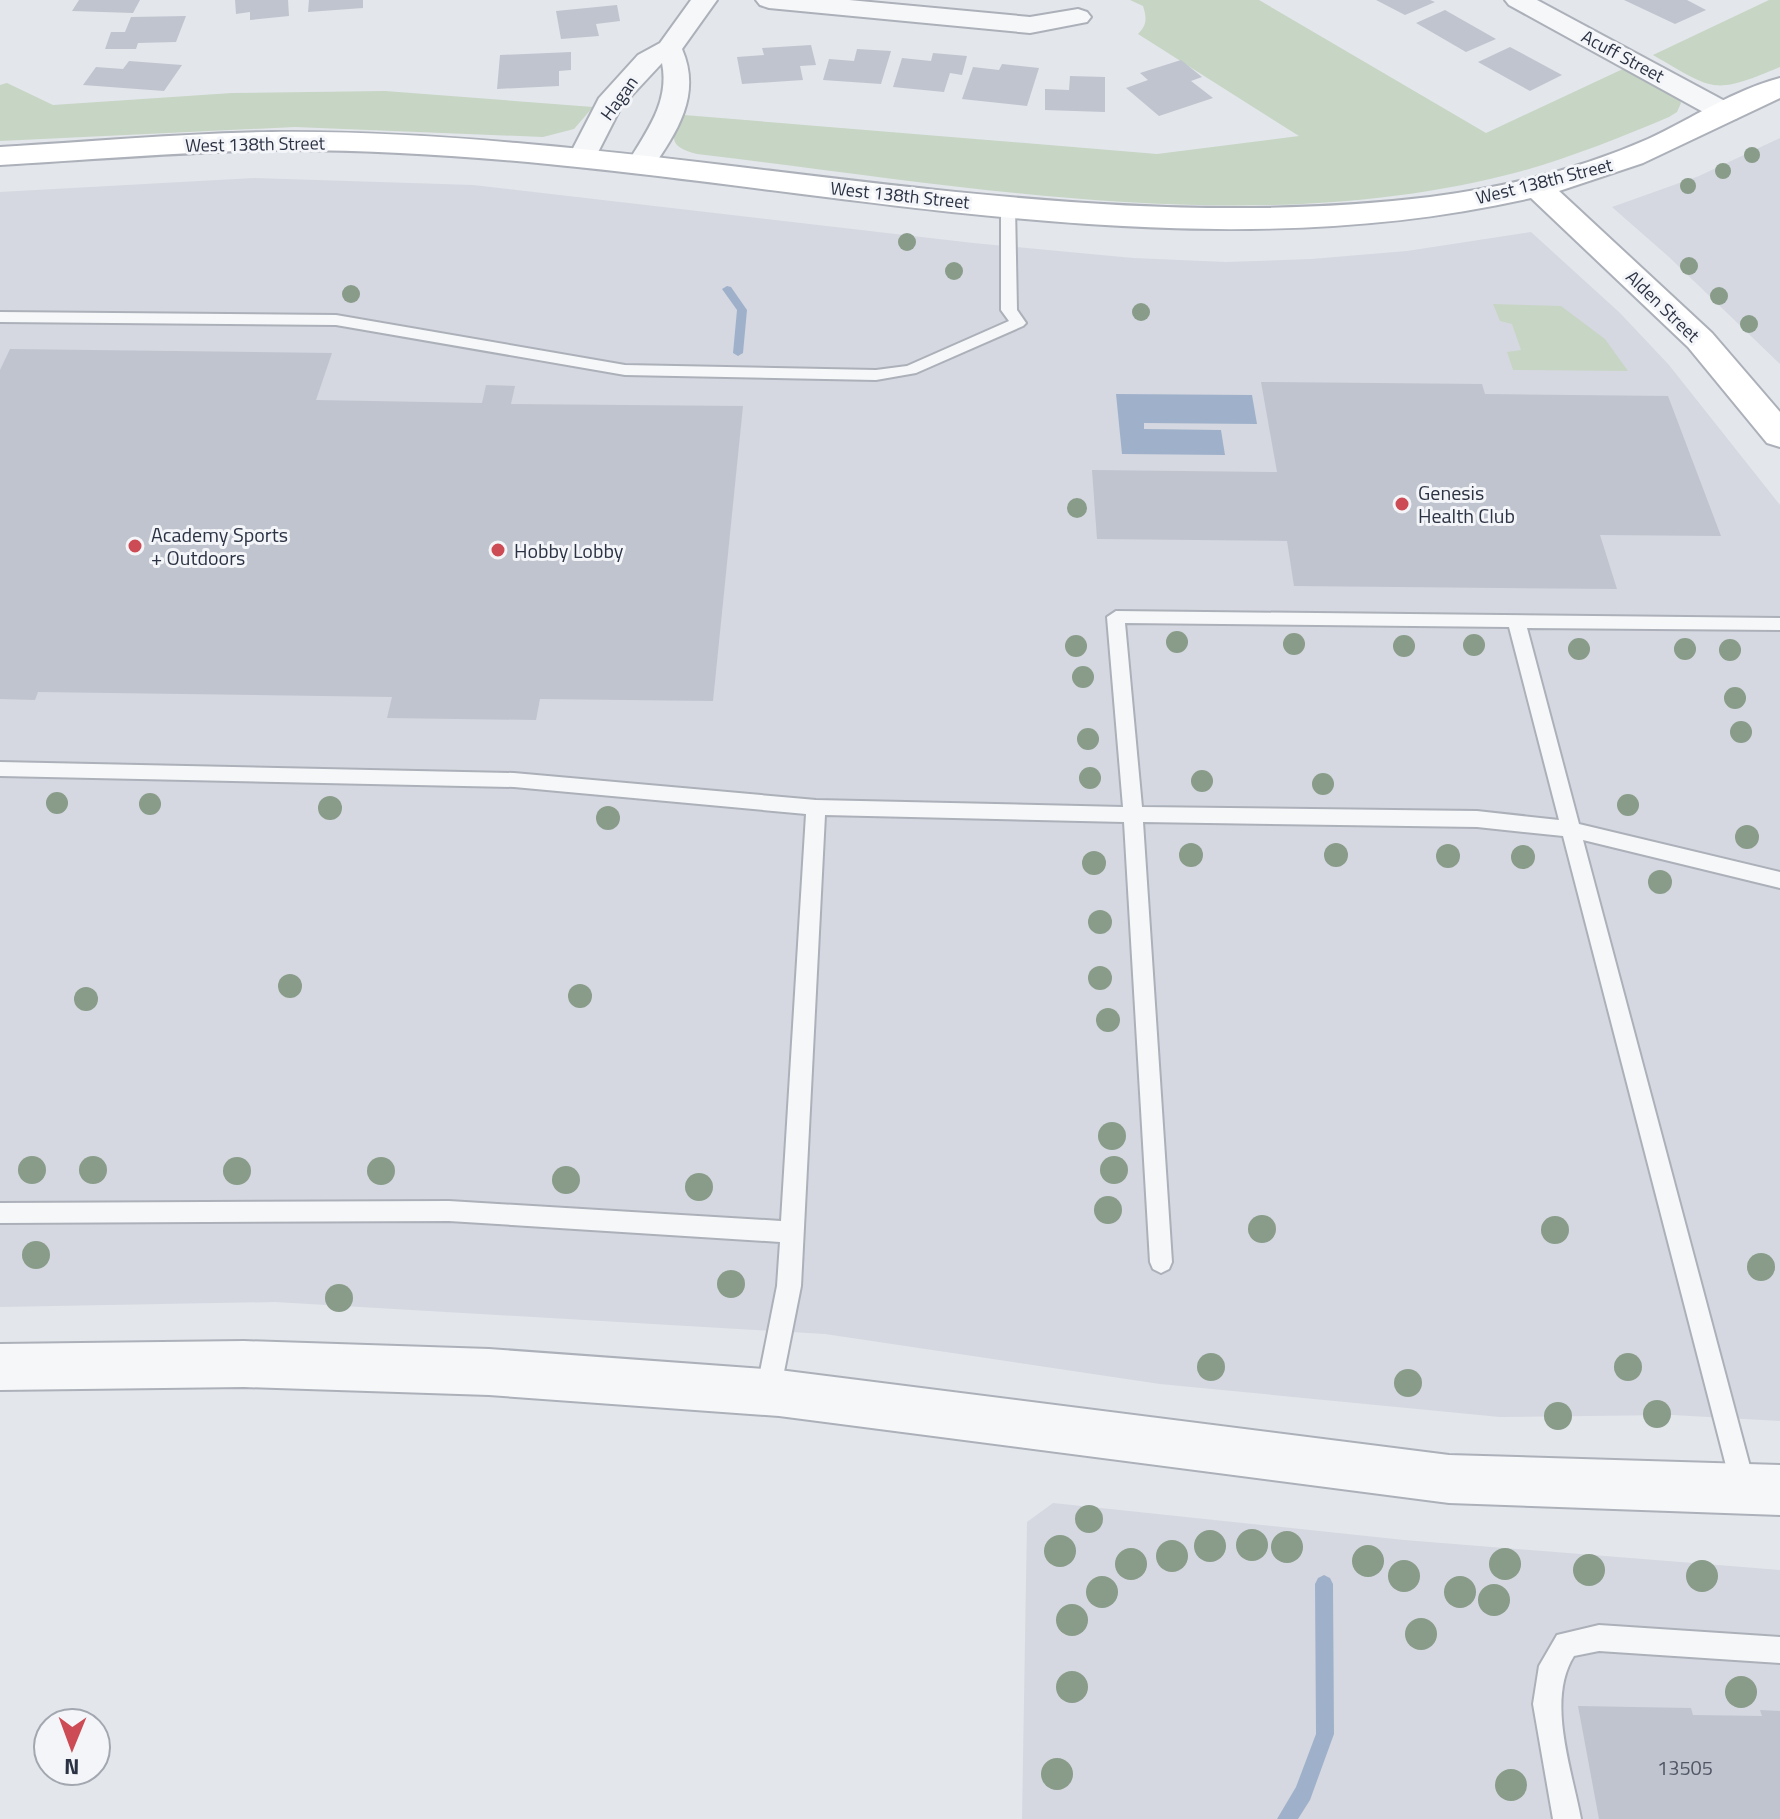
<svg xmlns="http://www.w3.org/2000/svg" width="1780" height="1819" font-family="'Titillium Web',sans-serif">
	<style>
		.built { fill: #d5d8e0 }
		.green { fill: #c7d5c4 }
		.water { fill: #9fb1ca }
		.lines { fill: none; stroke-linecap: round; stroke-linejoin: round }
		.stream { fill: #9fb1ca; fill-rule: evenodd }
		.building { fill: #c0c4ce }
		.lane-casing { stroke: #acb0b9; stroke-width: 4 }
		.street-casing { stroke: #acb0b9; stroke-width: 4 }
		.secondary-casing { stroke: #acb0b9; stroke-width: 4 }
		.lane { fill: #f6f7f9; fill-rule: evenodd }
		.street { fill: #f6f7f9; fill-rule: evenodd }
		.secondary { fill: #fff; fill-rule: evenodd }
		.tree { fill: #889c89 }
		.poi-dot { fill: #cd4b55; stroke: #f3f5f8; stroke-width: 3 }
		.labels { text-anchor: middle; dominant-baseline: central; stroke-width: 6; stroke-linejoin: round; paint-order: stroke }
		.far-street-label { font-size: 18px; fill: #2b3243; stroke: #f3f5f8 }
		.poi-label { font-size: 20px; fill: #2b3243; stroke: #f3f5f8; text-anchor: start }
		.near-number-label { font-size: 20px; fill: #505666 }
	</style>
	<rect width="100%" height="100%" fill="#e3e6eb"/>
	<g class="built">
		<polygon points="1780,138 1780,364 1669,257 1612,207 1699,176"/>
		<polygon points="254,178 473,185 973,243 1133,258 1226,262 1311,259 1407,251 1531,232 1620,313 1669,365 1780,505 1780,1421 1673,1415 1500,1417 1160,1384 825,1334 275,1302 0,1307 0,192"/>
		<polygon points="1053,1503 1404,1540 1780,1570 1780,1819 1022,1819 1027,1522"/>
	</g>
	<g class="green">
		<path d="M1130,0h129l227,133 139,-65 50,25 6,10 -4,9 -8,5c-48,20 -97,40 -147,54 -268,72 -556,14 -825,-17 -28,-7 -28,-16 -13,-39l473,39 142,-18 -161,-102c9,-9 9,-16 5,-28z"/>
		<path d="M1769,0h11v67c-67,28 -65,24 -127,-12z"/>
		<polygon points="7,83 53,105 232,93 385,91 593,107 574,129 543,137 295,127 0,141 0,85"/>
		<polygon points="1493,304 1561,306 1605,339 1628,371 1513,370 1507,352 1521,350 1512,324 1500,321"/>
	</g>
	<polygon class="water" points="1116,394 1252,395 1257,424 1144,423 1144,429 1221,430 1225,455 1122,454"/>
	<g class="lines">
		<g class="stream">
			<polygon points="727,286 731,287 747,310 743,353 738,356 733,353 737,310 722,289"/>
			<polygon points="1324,1575 1330,1578 1333,1584 1334,1734 1310,1800 1298,1819 1277,1819 1296,1787 1316,1734 1315,1584 1318,1578"/>
		</g>
	</g>
	<g class="building">
		<polygon points="79,0 140,0 133,13 72,11"/>
		<polygon points="235,0 288,0 289,16 250,20 250,12 236,14"/>
		<polygon points="309,0 363,0 363,8 308,12"/>
		<polygon points="1376,0 1430,0 1435,2 1405,15"/>
		<polygon points="1624,0 1687,0 1706,10 1675,24"/>
		<polygon points="617,5 620,21 596,24 599,36 561,39 556,11"/>
		<polygon points="1445,10 1496,39 1466,52 1416,23"/>
		<polygon points="186,16 176,42 138,43 136,49 105,49 111,32 125,32 131,17"/>
		<polygon points="811,45 816,65 800,66 803,80 742,84 737,57 764,55 762,48"/>
		<polygon points="1510,47 1562,75 1530,91 1478,62"/>
		<polygon points="857,49 891,51 881,84 823,80 829,59 854,61"/>
		<polygon points="571,52 571,70 559,71 559,86 497,89 500,55"/>
		<polygon points="933,53 967,56 962,75 950,73 944,92 893,87 902,58 931,61"/>
		<polygon points="1181,60 1202,77 1191,81 1213,98 1159,116 1126,88 1148,80 1140,73"/>
		<polygon points="129,61 182,65 164,91 83,85 96,67 123,69"/>
		<polygon points="1002,64 1039,68 1027,106 962,99 973,67 999,70"/>
		<polygon points="1070,76 1105,77 1105,112 1045,110 1045,89 1069,90"/>
		<polygon points="10,349 332,353 316,400 482,403 486,385 515,386 511,404 743,406 713,701 540,699 536,720 387,718 392,697 38,692 35,700 0,699 0,370"/>
		<polygon points="1261,382 1482,384 1485,394 1668,396 1721,536 1600,535 1617,589 1294,586 1287,541 1097,539 1092,470 1277,472"/>
		<polygon points="1578,1706 1691,1708 1693,1715 1762,1716 1760,1710 1780,1711 1780,1819 1599,1819"/>
	</g>
	<g class="lines">
		<g class="lane-casing">
			<g id="lane">
				<polygon points="1008,202 1015,206 1017,310 1026,323 1023,326 916,373 876,380 625,375 336,325 0,322 0,312 336,315 625,365 876,370 907,366 1009,321 1001,310 1001,206"/>
				<path d="M1116,611l664,7v12l-253,-2 52,196 201,48v16l-197,-48 173,649 -3,9 -9,3 -9,-3 -3,-9 -169,-653 -86,-9 -334,-5 29,440 -3,7 -8,4 -8,-4 -3,-7 -26,-440 -299,-7 -24,471 -21,106 -4,8 -8,4 -8,-4 -4,-8 21,-106 3,-44 -331,-21 -449,2v-20l449,-2 332,20 25,-407 -292,-27 -514,-11v-14l514,11 302,27 307,7 -16,-190zM1125,623l384,4 50,193 -82,-9 -335,-4z"/>
				<path d="M1599,1625l181,12v26l-181,-12 -25,5c-28,44 -2,114 7,163h-28l-20,-115 6,-38 18,-31z"/>
			</g>
		</g>
		<g class="street-casing">
			<g id="street">
				<path d="M691,0h26l-35,49c20,46 -5,83 -31,121l-10,2 -10,-2 -4,-6c19,-32 43,-62 35,-101l-41,44 -29,57 -10,2 -10,-2 -4,-6 31,-60 39,-43 22,-12z"/>
				<polygon points="756,0 849,0 1030,17 1078,9 1087,12 1091,17 1087,22 1030,33 769,8 760,5"/>
				<polygon points="1505,0 1537,0 1736,107 1740,113 1736,119 1716,119 1509,5"/>
				<polygon points="244,1341 489,1349 779,1370 1449,1455 1780,1465 1780,1515 1449,1503 779,1416 489,1395 244,1387 0,1390 0,1344"/>
			</g>
		</g>
		<g class="secondary-casing">
			<path id="secondary" d="M1780,78v20l-137,65 -84,28 153,142 68,79v35l-13,-4 -79,-96 -157,-149c-325,74 -659,-3 -983,-34 -93,-9 -185,-15 -278,-14 -90,2 -180,10 -270,15v-18c91,-5 181,-14 272,-15 82,-1 164,4 245,11 304,26 607,91 913,54 76,-10 148,-27 218,-58 43,-20 86,-49 132,-61z"/>
		</g>
		<use href="#lane" class="lane"/>
		<use href="#street" class="street"/>
		<use href="#secondary" class="secondary"/>
	</g>
	<g class="tree">
		<circle cx="1752" cy="155" r="8"/>
		<circle cx="1723" cy="171" r="8"/>
		<circle cx="1688" cy="186" r="8"/>
		<circle cx="907" cy="242" r="9"/>
		<circle cx="1689" cy="266" r="9"/>
		<circle cx="954" cy="271" r="9"/>
		<circle cx="351" cy="294" r="9"/>
		<circle cx="1719" cy="296" r="9"/>
		<circle cx="1141" cy="312" r="9"/>
		<circle cx="1749" cy="324" r="9"/>
		<circle cx="1077" cy="508" r="10"/>
		<circle cx="1177" cy="642" r="11"/>
		<circle cx="1294" cy="644" r="11"/>
		<circle cx="1474" cy="645" r="11"/>
		<circle cx="1076" cy="646" r="11"/>
		<circle cx="1404" cy="646" r="11"/>
		<circle cx="1579" cy="649" r="11"/>
		<circle cx="1685" cy="649" r="11"/>
		<circle cx="1730" cy="650" r="11"/>
		<circle cx="1083" cy="677" r="11"/>
		<circle cx="1735" cy="698" r="11"/>
		<circle cx="1741" cy="732" r="11"/>
		<circle cx="1088" cy="739" r="11"/>
		<circle cx="1090" cy="778" r="11"/>
		<circle cx="1202" cy="781" r="11"/>
		<circle cx="1323" cy="784" r="11"/>
		<circle cx="57" cy="803" r="11"/>
		<circle cx="150" cy="804" r="11"/>
		<circle cx="1628" cy="805" r="11"/>
		<circle cx="330" cy="808" r="12"/>
		<circle cx="608" cy="818" r="12"/>
		<circle cx="1747" cy="837" r="12"/>
		<circle cx="1191" cy="855" r="12"/>
		<circle cx="1336" cy="855" r="12"/>
		<circle cx="1448" cy="856" r="12"/>
		<circle cx="1523" cy="857" r="12"/>
		<circle cx="1094" cy="863" r="12"/>
		<circle cx="1660" cy="882" r="12"/>
		<circle cx="1100" cy="922" r="12"/>
		<circle cx="1100" cy="978" r="12"/>
		<circle cx="290" cy="986" r="12"/>
		<circle cx="580" cy="996" r="12"/>
		<circle cx="86" cy="999" r="12"/>
		<circle cx="1108" cy="1020" r="12"/>
		<circle cx="1112" cy="1136" r="14"/>
		<circle cx="32" cy="1170" r="14"/>
		<circle cx="93" cy="1170" r="14"/>
		<circle cx="1114" cy="1170" r="14"/>
		<circle cx="237" cy="1171" r="14"/>
		<circle cx="381" cy="1171" r="14"/>
		<circle cx="566" cy="1180" r="14"/>
		<circle cx="699" cy="1187" r="14"/>
		<circle cx="1108" cy="1210" r="14"/>
		<circle cx="1262" cy="1229" r="14"/>
		<circle cx="1555" cy="1230" r="14"/>
		<circle cx="36" cy="1255" r="14"/>
		<circle cx="1761" cy="1267" r="14"/>
		<circle cx="731" cy="1284" r="14"/>
		<circle cx="339" cy="1298" r="14"/>
		<circle cx="1211" cy="1367" r="14"/>
		<circle cx="1628" cy="1367" r="14"/>
		<circle cx="1408" cy="1383" r="14"/>
		<circle cx="1657" cy="1414" r="14"/>
		<circle cx="1558" cy="1416" r="14"/>
		<circle cx="1089" cy="1519" r="14"/>
		<circle cx="1252" cy="1545" r="16"/>
		<circle cx="1210" cy="1546" r="16"/>
		<circle cx="1287" cy="1547" r="16"/>
		<circle cx="1060" cy="1551" r="16"/>
		<circle cx="1172" cy="1556" r="16"/>
		<circle cx="1368" cy="1561" r="16"/>
		<circle cx="1131" cy="1564" r="16"/>
		<circle cx="1505" cy="1564" r="16"/>
		<circle cx="1589" cy="1570" r="16"/>
		<circle cx="1404" cy="1576" r="16"/>
		<circle cx="1702" cy="1576" r="16"/>
		<circle cx="1102" cy="1592" r="16"/>
		<circle cx="1460" cy="1592" r="16"/>
		<circle cx="1494" cy="1600" r="16"/>
		<circle cx="1072" cy="1620" r="16"/>
		<circle cx="1421" cy="1634" r="16"/>
		<circle cx="1072" cy="1687" r="16"/>
		<circle cx="1741" cy="1692" r="16"/>
		<circle cx="1057" cy="1774" r="16"/>
		<circle cx="1511" cy="1785" r="16"/>
	</g>
	<g class="poi-dot">
		<circle cx="1402" cy="504" r="8"/>
		<circle cx="135" cy="546" r="8"/>
		<circle cx="498" cy="550" r="8"/>
	</g>
	<g class="labels">
		<g class="far-street-label">
			<text transform="translate(1623 56) rotate(28)">Acuff Street</text>
			<text transform="translate(619 98) rotate(-54)">Hagan</text>
			<text transform="translate(255 144) rotate(-1)">West 138th Street</text>
			<text transform="translate(1544 181) rotate(-14)">West 138th Street</text>
			<text transform="translate(900 195) rotate(6)">West 138th Street</text>
			<text transform="translate(1663 306) rotate(44)">Alden Street</text>
		</g>
		<g class="poi-label">
			<text x="1418" y="492">Genesis<tspan x="1418" dy="23">Health Club</tspan></text>
			<text x="151" y="534">Academy Sports<tspan x="151" dy="23">+ Outdoors</tspan></text>
			<text x="514" y="550">Hobby Lobby</text>
		</g>
		<g class="near-number-label">
			<text x="1685" y="1767">13505</text>
		</g>
	</g>
	<g transform="translate(72 1747) rotate(181)"><circle r="38" fill="#f3f5f8" stroke="#a3a7b0" stroke-width="2"/>
	<path d="M0-6L14 30L0 20L-14 30Z" fill="#cd4b55"/>
	<text y="-12" font-size="22" font-weight="bold" text-anchor="middle" fill="#2b3243">N</text>
	</g>
</svg>
